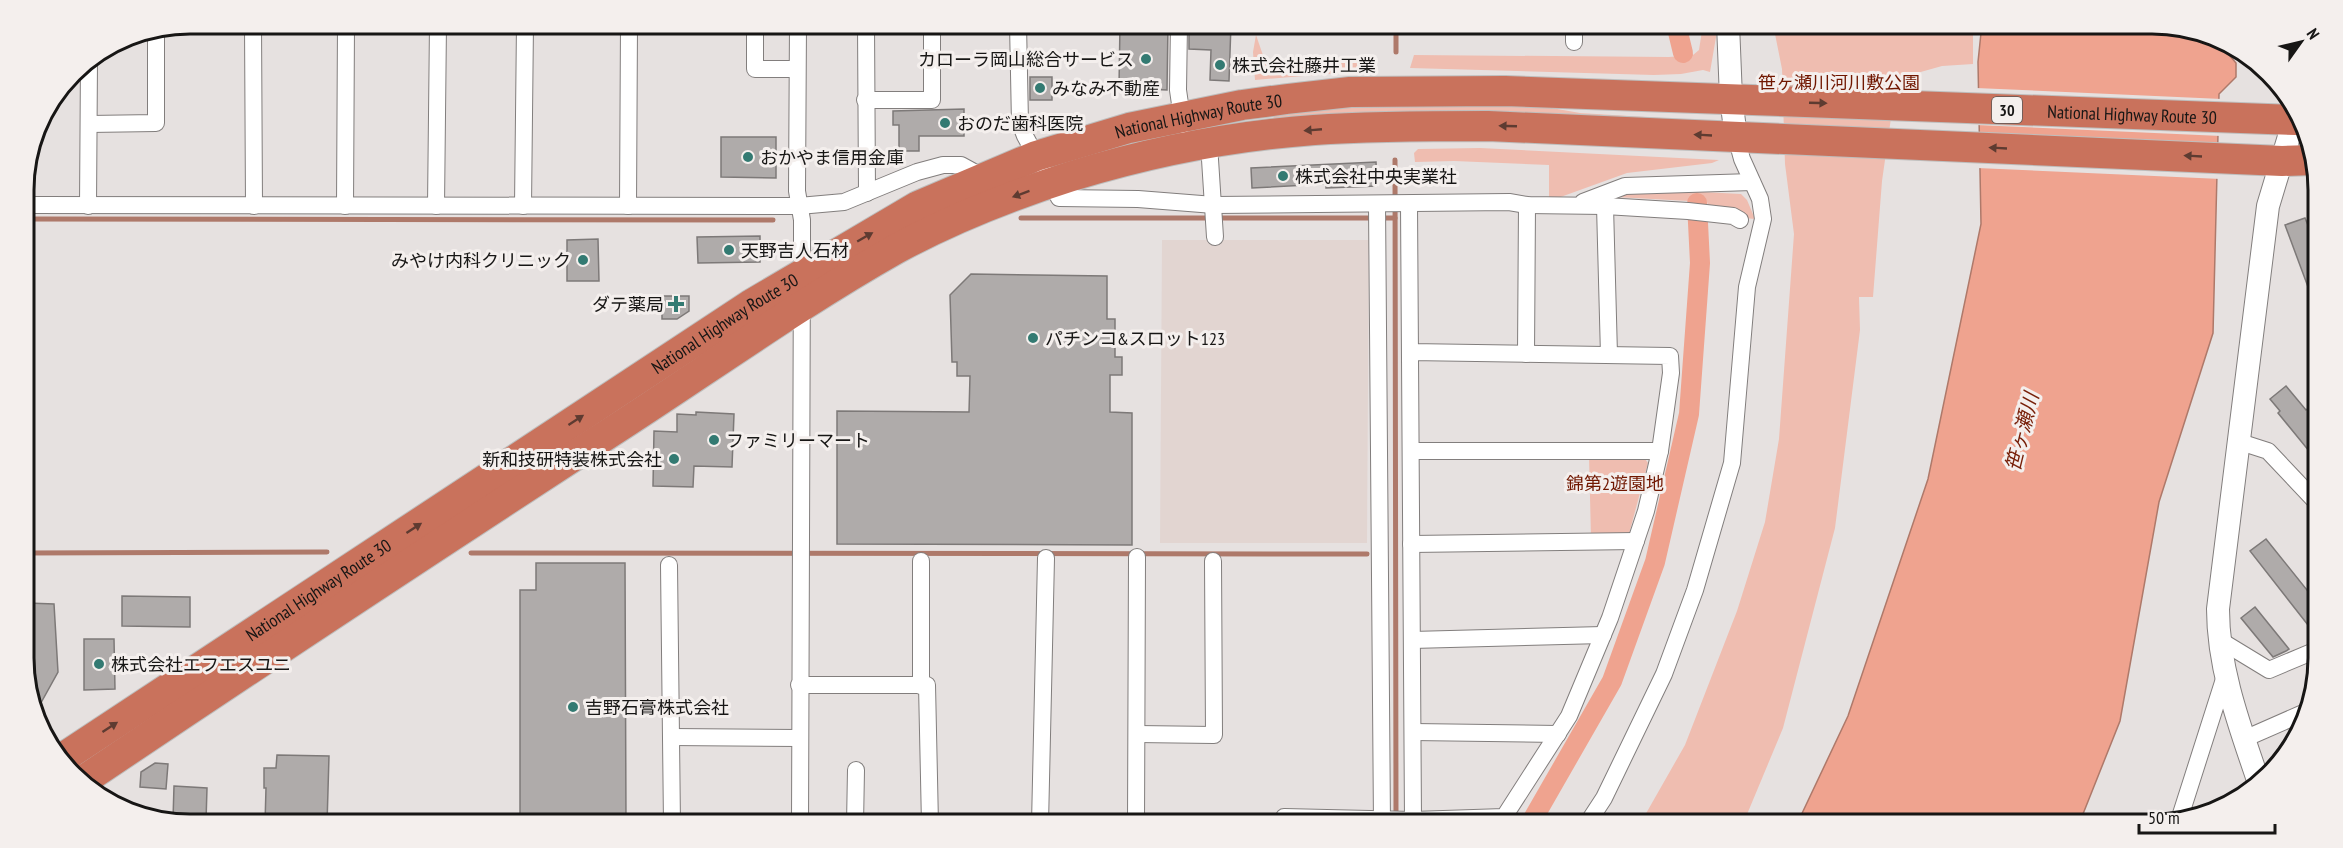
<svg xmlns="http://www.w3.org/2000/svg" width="2343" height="848" font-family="'PT Sans Narrow','Noto Sans JP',sans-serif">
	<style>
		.built { fill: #e2d5d1 }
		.green { fill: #efbdb0 }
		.water { fill: #efa38f; stroke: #ae796a; stroke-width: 1.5 }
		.pier { fill: #e6e1e0 }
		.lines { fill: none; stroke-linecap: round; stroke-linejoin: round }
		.stream { stroke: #ae796a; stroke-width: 5 }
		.canal { stroke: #efa38f; stroke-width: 20 }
		.building { fill: #afabaa; stroke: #7d7978; stroke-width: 1.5 }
		.street-casing { stroke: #827e7d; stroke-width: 18 }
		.secondary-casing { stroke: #827e7d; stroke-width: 24 }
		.highway-casing { stroke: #bebebd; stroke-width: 32 }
		.street { stroke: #fff; stroke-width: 16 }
		.secondary { stroke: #fff; stroke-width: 22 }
		.highway { stroke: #c9725c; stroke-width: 30 }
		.oneway { fill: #5e3b31 }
		.poi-dot { fill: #337a72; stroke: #f4efed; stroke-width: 2 }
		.labels { text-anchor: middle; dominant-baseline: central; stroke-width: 6; stroke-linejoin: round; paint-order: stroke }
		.shield { fill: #f4efed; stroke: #595756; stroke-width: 1.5 }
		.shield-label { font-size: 16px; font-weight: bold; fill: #171615 }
		.poi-label { font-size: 18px; fill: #171615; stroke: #f4efed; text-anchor: start }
		.park-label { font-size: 18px; fill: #701700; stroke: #f4efed }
		.street-label { font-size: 18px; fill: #171615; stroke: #f4efed }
		.water-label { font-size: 20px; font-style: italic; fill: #782009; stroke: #f4efed }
		.rim { fill: none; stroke: #171615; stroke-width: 3 }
	</style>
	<rect width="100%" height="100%" fill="#e6e1e0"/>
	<polygon class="built" points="1162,240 1369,240 1367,543 1160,543"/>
	<g class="green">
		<polygon points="1703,24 1715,24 1716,37 1710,72 1703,70 1681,74 1654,75 1410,68 1414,55 1669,57 1693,55 1699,50"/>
		<polygon points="1773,24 1973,24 1973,64 1942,66 1910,75 1894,97 1882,181 1873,297 1859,297 1860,330 1835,528 1783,728 1743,824 1640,824 1685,745 1737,611 1765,522 1779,439 1794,234 1785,164 1782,69"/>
		<polygon points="1256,35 1267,67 1373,57 1376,58 1376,70 1255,80 1253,52"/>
		<polygon points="1529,104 1580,113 1678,119 1677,126 1274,120 1273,115 1344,105"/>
		<polygon points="1480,148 1719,160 1712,163 1627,173 1555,199 1549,198 1549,165 1454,161 1415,162 1414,153 1418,149"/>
		<polygon points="1645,189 1741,194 1747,200 1755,219 1744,218 1708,205 1707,202 1616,197 1622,192"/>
		<polygon points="1589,456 1643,456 1648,463 1629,534 1591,538"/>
	</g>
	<polygon class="water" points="1991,24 2153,24 2206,33 2230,49 2230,56 2236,63 2236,77 2219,94 2213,333 2159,502 2120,721 2079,824 1797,824 1848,716 1928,479 1981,224 1978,62 1981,33"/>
	<g class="pier">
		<polygon points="1976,88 2222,99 2221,136 1976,125"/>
		<polygon points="1976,136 2221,147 2221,179 1977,168"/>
	</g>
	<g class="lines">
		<g class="stream">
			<polyline points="1396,24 1396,52"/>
			<polyline points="1395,160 1396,818"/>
			<polyline points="1021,218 1395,218"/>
			<polyline points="25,219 773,220"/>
			<polyline points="26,553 327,552"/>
			<polyline points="471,553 1367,554"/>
		</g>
		<g class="canal">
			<polyline points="1676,24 1683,53"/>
			<polyline points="1530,824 1612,681 1655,562 1689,414 1700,263 1697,203"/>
		</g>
	</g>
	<g class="building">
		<polygon points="1120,24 1168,24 1167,90 1119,88"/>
		<polygon points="1189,24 1231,24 1229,81 1210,80 1211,50 1189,49"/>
		<rect x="1030" y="77" width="22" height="23"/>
		<polygon points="964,109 964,136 919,136 919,151 899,151 899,125 893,125 893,111"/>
		<polygon points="721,137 776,137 776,178 721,177"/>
		<polygon points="1376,162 1377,186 1326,188 1326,184 1252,188 1251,168"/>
		<polygon points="2305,218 2318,250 2317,311 2285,225"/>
		<polygon points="760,236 760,262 698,263 697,237"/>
		<polygon points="598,239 599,281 567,281 567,240"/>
		<polygon points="971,274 1107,276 1107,319 1115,319 1115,357 1122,357 1122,375 1110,375 1110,412 1132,413 1132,545 837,544 837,411 969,412 970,376 957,376 957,362 952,362 950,295"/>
		<polygon points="662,296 689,296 689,311 677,319 662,319"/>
		<polygon points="2286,386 2306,410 2318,400 2318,462 2278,413 2280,411 2270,399"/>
		<polygon points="696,412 734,414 732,467 694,466 693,487 653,486 654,431 677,432 677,414 696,415"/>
		<polygon points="2266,539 2319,605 2319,639 2250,551"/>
		<polygon points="536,563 625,563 626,824 520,824 520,590 536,590"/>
		<polygon points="122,596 190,597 190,627 122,626"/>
		<polygon points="27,603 54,604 58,672 37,710 27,690"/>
		<polygon points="2255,607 2289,649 2286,651 2273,657 2241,618"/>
		<polygon points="84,639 114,639 115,689 84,690"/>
		<polygon points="277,755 329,756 327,824 265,824 266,788 264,788 264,768 276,768"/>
		<polygon points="155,763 168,764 166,789 140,787 141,772"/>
		<polygon points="174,786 207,788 206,821 173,819"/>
	</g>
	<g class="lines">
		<g class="street-casing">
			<g id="street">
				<polyline points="253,24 254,206"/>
				<polyline points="755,24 755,69 797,69"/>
				<polyline points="798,24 797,191 802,220 802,250 800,824"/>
				<polyline points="866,24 867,193"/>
				<polyline points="1018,24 1020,123 1025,136 1059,198 1138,199 1214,205 1509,202 1527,205 1605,206 1688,211 1733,216 1740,220"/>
				<polyline points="1179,24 1178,90 1183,125"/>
				<polyline points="1574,24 1574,42"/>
				<polyline points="865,100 932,100 932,24"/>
				<polyline points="89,124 156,123 156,31"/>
				<polyline points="1214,138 1209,144 1215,237"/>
				<polyline points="1583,202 1625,186 1752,182"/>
				<polyline points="1377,204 1382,824"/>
				<polyline points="1409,204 1413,820 1504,817 1569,716 1610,618 1646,511 1660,451 1671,373 1670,356 1410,352"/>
				<polyline points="25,205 799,206 844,202 917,172 943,165 961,165 983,177"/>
				<polyline points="88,206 89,60"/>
				<polyline points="345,206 346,24"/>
				<polyline points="436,206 438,24"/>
				<polyline points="523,206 525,24"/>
				<polyline points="628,206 629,24"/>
				<polyline points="1605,206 1609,355"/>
				<polyline points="1526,354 1527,205"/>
				<polyline points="2240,442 2268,451 2319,505"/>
				<polyline points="1411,451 1660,451"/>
				<polyline points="1411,544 1636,541"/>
				<polyline points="669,565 672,824"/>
				<polyline points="2218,639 2269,670 2319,649"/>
				<polyline points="1412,640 1603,635"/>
				<polyline points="799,685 927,685 930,824"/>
				<polyline points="921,686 921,561"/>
				<polyline points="1413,732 1558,734"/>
				<polyline points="1137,734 1214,735 1213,561"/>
				<polyline points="671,737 799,738"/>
				<polyline points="2244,739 2310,710"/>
				<polyline points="1284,817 1413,820"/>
				<polyline points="2180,817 2225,676"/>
				<polyline points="855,824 856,770"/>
				<polyline points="1040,824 1046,558"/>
				<polyline points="1136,824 1137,557"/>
				<polyline points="1587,824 1604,798 1664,674 1695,590 1732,463 1747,287 1763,219 1760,199 1742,159 1736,137"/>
			</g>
		</g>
		<g class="secondary-casing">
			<g id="secondary">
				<polyline points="1728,24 1731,98 1736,137"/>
				<path d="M2259,783c-19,-56 -41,-114 -41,-174l50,-403 26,-86"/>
			</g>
		</g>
		<g class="highway-casing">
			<g id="highway">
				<path id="s1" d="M61,759l689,-454 168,-99 118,-50 93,-28 113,-23 45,-6 63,-7 155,-1 791,29"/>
				<path d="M84,780c180,-121 362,-241 544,-359 89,-58 176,-120 268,-172 55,-30 116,-54 176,-73 78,-24 160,-40 242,-46 58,-4 116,-4 174,-4l794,35 32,-1"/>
			</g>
		</g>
		<use href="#street" class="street"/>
		<use href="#secondary" class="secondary"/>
		<use href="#highway" class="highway"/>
	</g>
	<defs><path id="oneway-solid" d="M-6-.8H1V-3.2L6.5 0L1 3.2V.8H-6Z" transform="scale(1.5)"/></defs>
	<g class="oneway">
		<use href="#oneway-solid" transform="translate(1818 103) rotate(2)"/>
		<use href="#oneway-solid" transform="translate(1508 126) rotate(-178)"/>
		<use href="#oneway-solid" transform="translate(1313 130) rotate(175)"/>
		<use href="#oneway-solid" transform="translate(1703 135) rotate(-177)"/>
		<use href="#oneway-solid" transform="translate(1998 148) rotate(-177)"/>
		<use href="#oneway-solid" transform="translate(2193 156) rotate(-177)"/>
		<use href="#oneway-solid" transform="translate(1021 194) rotate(160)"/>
		<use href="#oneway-solid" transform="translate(865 237) rotate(-30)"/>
		<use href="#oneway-solid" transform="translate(576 420) rotate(-33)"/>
		<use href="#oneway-solid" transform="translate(414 528) rotate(-33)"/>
		<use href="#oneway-solid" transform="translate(110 727) rotate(-33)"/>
	</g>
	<g class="poi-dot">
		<circle cx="1146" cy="59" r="6"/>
		<circle cx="1220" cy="65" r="6"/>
		<circle cx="1040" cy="88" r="6"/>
		<circle cx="945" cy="123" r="6"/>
		<circle cx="748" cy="157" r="6"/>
		<circle cx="1283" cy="176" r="6"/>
		<circle cx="729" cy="250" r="6"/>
		<circle cx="583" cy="260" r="6"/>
		<path d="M673 295h6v6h6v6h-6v6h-6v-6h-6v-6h6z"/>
		<circle cx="1033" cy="338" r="6"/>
		<circle cx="714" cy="440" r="6"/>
		<circle cx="674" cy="459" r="6"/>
		<circle cx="99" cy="664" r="6"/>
		<circle cx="573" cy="707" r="6"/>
	</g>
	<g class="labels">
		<rect class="shield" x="1992" y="97" width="30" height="26" rx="4.5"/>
		<g class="shield-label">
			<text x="2007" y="110">30</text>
		</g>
		<g class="poi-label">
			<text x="1134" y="59" text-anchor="end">カローラ岡山総合サービス</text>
			<text x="1232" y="65">株式会社藤井工業</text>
			<text x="1052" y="88">みなみ不動産</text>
			<text x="957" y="123">おのだ歯科医院</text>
			<text x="760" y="157">おかやま信用金庫</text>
			<text x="1295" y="176">株式会社中央実業社</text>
			<text x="741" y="250">天野吉人石材</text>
			<text x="571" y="260" text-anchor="end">みやけ内科クリニック</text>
			<text x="664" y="304" text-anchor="end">ダテ薬局</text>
			<text x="1045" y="338">パチンコ&amp;スロット123</text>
			<text x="726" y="440">ファミリーマート</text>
			<text x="662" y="459" text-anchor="end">新和技研特装株式会社</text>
			<text x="111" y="664">株式会社エフエスユニ</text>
			<text x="585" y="707">吉野石膏株式会社</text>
		</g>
		<g class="park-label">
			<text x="1839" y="82">笹ヶ瀬川河川敷公園</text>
			<text x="1615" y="483">錦第2遊園地</text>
		</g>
		<g class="street-label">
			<text stroke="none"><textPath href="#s1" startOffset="2252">National Highway Route 30</textPath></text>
			<text stroke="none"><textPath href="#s1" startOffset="1316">National Highway Route 30</textPath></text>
			<text stroke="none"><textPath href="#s1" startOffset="794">National Highway Route 30</textPath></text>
			<text stroke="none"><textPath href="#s1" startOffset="308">National Highway Route 30</textPath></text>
		</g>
		<g class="water-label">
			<text transform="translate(2022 432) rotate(-76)">笹ヶ瀬川</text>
		</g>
	</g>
	<path d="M0 0H2343V848H0ZM190 34H2152A156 156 0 0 1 2308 190V658A156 156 0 0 1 2152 814H190A156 156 0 0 1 34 658V190A156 156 0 0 1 190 34Z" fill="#f4efed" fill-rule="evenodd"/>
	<path class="rim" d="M190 34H2152A156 156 0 0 1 2308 190V658A156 156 0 0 1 2152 814H190A156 156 0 0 1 34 658V190A156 156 0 0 1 190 34Z"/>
	<g transform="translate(2301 42) rotate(56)" stroke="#f4efed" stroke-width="4.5" paint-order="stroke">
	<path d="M0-4.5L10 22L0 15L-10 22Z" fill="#171615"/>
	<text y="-9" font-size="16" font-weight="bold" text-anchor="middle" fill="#171615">N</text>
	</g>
	<path d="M2139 824v9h136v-9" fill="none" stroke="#171615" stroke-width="3"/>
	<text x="2148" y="824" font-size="18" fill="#171615" stroke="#f4efed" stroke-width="4.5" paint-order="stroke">50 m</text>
</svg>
